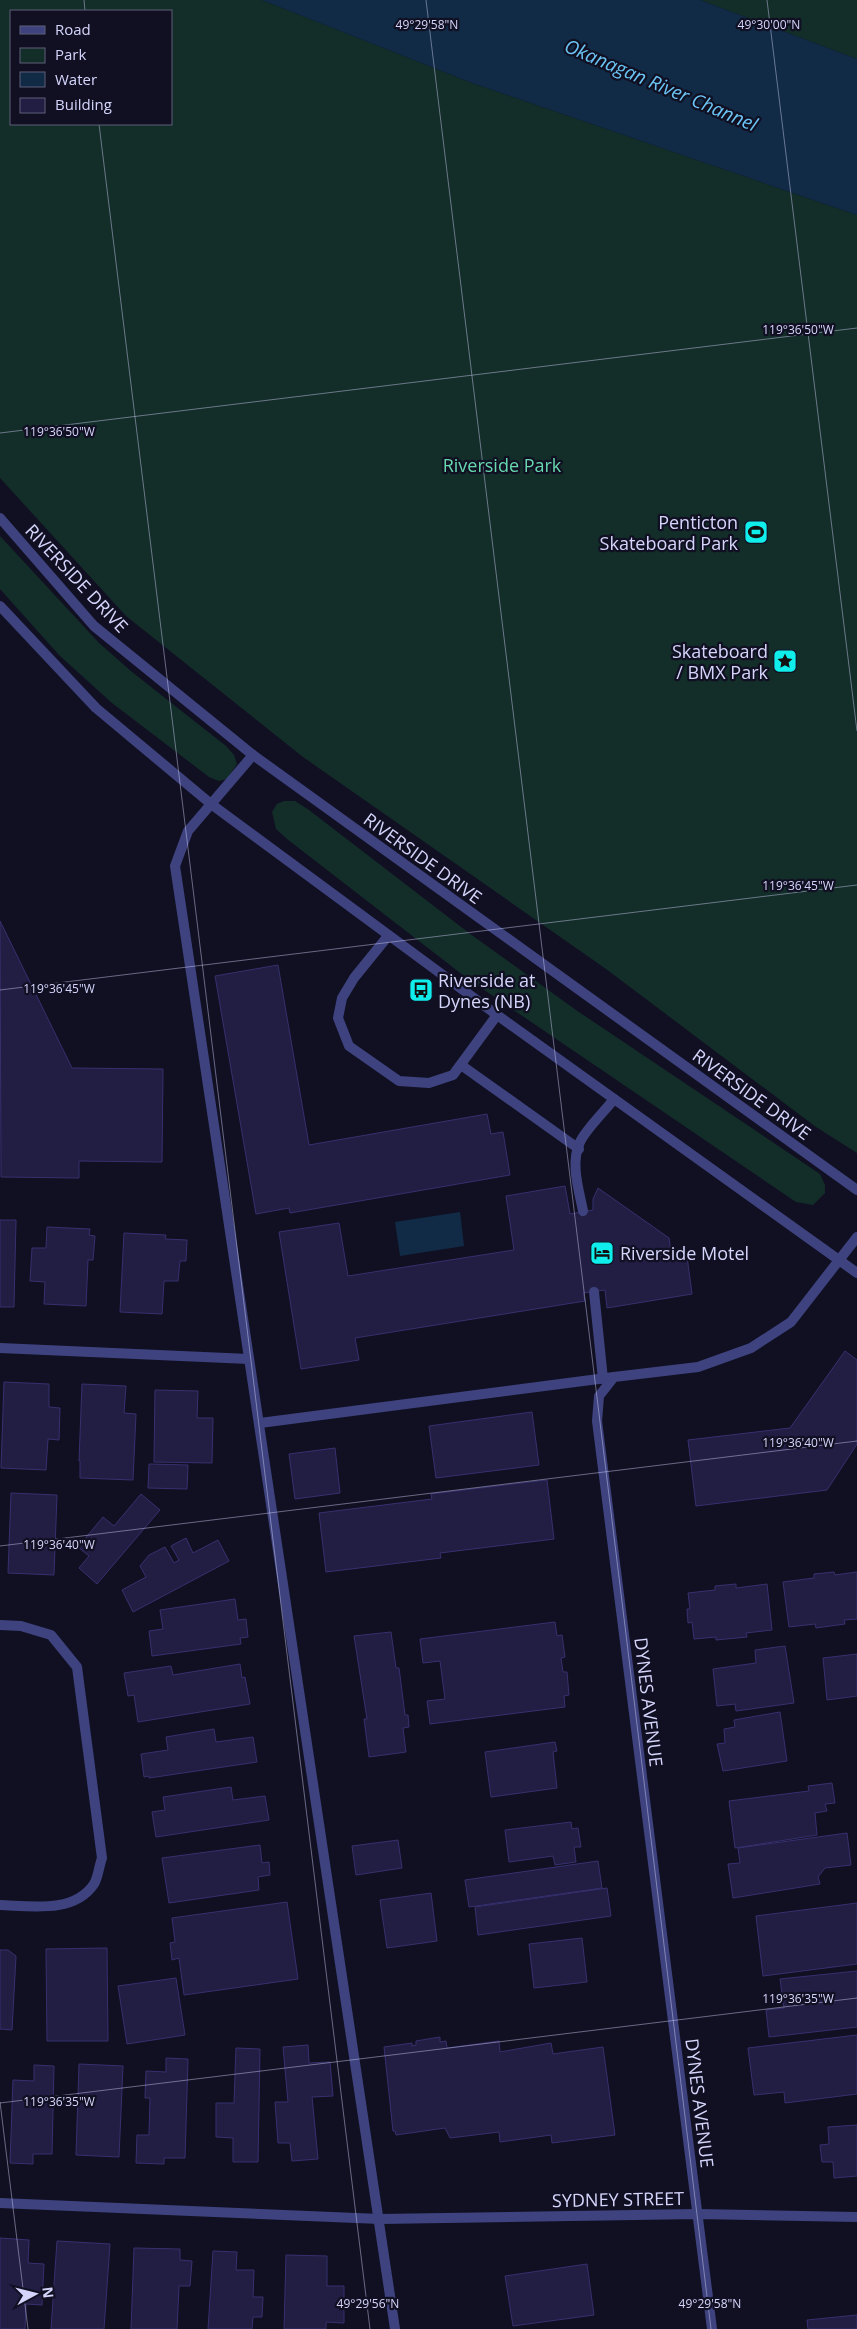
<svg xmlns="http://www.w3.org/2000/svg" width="857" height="2329" font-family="'Open Sans',sans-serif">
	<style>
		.green { fill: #132d29; fill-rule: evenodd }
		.water { fill: #112b46 }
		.building { fill: #211d43; stroke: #36316e }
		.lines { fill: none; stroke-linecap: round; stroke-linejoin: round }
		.service { stroke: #3e437f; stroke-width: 10 }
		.minor { stroke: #3e437f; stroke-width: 10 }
		.tertiary { stroke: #3e437f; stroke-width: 10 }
		.ticks { fill: none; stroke: #d5d5fc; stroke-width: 1; stroke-opacity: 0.45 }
		.labels { text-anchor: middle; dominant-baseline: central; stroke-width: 4.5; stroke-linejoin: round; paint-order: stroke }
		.park-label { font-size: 18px; fill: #66d8ae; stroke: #111023 }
		.poi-label { font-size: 18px; fill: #d5d5fc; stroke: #111023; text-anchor: end }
		.street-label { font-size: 18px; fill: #d5d5fc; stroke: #111023 }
		.water-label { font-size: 19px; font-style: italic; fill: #6ac5f5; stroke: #111023 }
		.ticks-label { font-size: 12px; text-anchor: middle; fill: #d5d5fc; stroke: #111023; stroke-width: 4.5; stroke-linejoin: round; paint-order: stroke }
	</style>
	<rect width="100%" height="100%" fill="#111023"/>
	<g class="green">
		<path d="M0,0h262l210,83 385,132v938l-41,-26 -210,-158 -303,-212 -177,-141 -126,-138zM11,11h160v113h-160z"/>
		<polygon points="700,0 857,0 857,59"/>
		<polygon points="0,536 99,643 132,672 226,746 234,755 237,764 227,779 219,781 209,777 112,703 60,656 0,589"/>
		<polygon points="284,801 295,801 309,810 469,933 576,1010 820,1174 825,1185 825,1193 813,1205 796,1202 468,979 287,839 276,829 272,812 277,804"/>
	</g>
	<g class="water">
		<polygon points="262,0 700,0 857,59 857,215 472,83"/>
		<polygon points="460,1212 464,1246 400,1256 395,1222"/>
	</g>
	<g class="building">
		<polygon points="0,921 72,1068 163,1069 162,1162 79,1161 79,1178 1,1177"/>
		<polygon points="278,965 309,1145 487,1114 491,1134 503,1132 510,1175 290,1213 289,1208 256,1214 215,976"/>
		<polygon points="565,1186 570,1214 593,1210 593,1199 598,1188 669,1238 671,1252 686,1249 692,1294 607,1308 605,1290 583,1293 585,1301 355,1338 359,1360 301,1369 279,1232 339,1223 348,1276 514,1250 506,1196"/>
		<polygon points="0,1220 16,1220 14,1307 0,1307"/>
		<polygon points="47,1227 90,1229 89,1235 95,1236 93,1260 88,1260 86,1306 44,1304 45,1282 30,1281 32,1248 46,1248"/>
		<polygon points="124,1233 166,1235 165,1239 187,1240 186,1261 180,1261 178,1281 164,1281 162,1314 120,1312"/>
		<polygon points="845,1351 857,1360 857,1444 827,1490 696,1506 688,1440 790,1428"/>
		<polygon points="4,1382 49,1384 49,1407 60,1408 59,1440 48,1439 46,1470 1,1468"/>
		<polygon points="82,1384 126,1386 124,1413 136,1414 133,1480 80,1478 80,1461 79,1461"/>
		<polygon points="155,1390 198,1391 197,1418 213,1418 212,1463 154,1462"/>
		<polygon points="532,1412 539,1465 436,1478 429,1426"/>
		<polygon points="335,1448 340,1493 295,1499 289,1454"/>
		<polygon points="149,1464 188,1465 187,1489 148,1488"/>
		<polygon points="547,1480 554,1539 440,1553 441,1558 326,1572 319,1513 432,1499 431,1494"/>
		<polygon points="11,1493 57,1495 54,1575 8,1573"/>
		<polygon points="141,1494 160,1510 97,1584 79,1568 89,1556 78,1547 103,1517 114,1526"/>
		<polygon points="186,1538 193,1553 218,1540 229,1561 133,1612 122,1590 146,1577 140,1566 149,1555 165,1547 174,1563 179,1560 171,1546"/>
		<polygon points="834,1572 835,1575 857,1572 857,1619 844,1620 845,1624 816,1628 815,1624 789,1627 783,1582 814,1578 814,1574"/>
		<polygon points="736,1584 736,1588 767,1584 772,1630 746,1633 747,1637 716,1640 716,1637 694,1639 692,1622 688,1623 687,1609 690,1609 688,1593 715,1590 715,1586"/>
		<polygon points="235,1599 238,1620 246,1619 248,1637 240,1638 241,1644 152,1656 149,1631 163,1629 160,1610"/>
		<polygon points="555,1622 557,1636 562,1635 565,1657 561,1658 563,1672 567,1672 569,1695 564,1696 565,1707 430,1724 427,1701 445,1699 440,1661 423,1663 420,1639"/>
		<polygon points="391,1632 396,1668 399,1668 405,1715 408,1715 409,1727 403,1728 406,1752 369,1757 364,1719 367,1719 354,1636"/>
		<polygon points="785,1646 794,1703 736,1711 735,1704 717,1706 713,1669 756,1663 755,1650"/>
		<polygon points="857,1654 857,1696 827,1700 823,1658"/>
		<polygon points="240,1664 242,1678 245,1677 250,1704 138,1722 134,1695 128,1696 124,1673 171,1666 173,1675"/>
		<polygon points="780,1712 787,1761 723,1771 717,1744 725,1743 724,1729 735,1727 734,1720"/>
		<polygon points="214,1729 216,1742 253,1737 257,1762 149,1778 149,1776 144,1777 141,1754 168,1750 166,1737"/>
		<polygon points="555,1742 557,1751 553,1752 557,1788 491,1797 485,1752"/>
		<polygon points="832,1783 835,1803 825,1804 827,1811 815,1813 817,1835 735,1848 729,1801 809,1791 808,1786"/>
		<polygon points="231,1787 233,1800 265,1796 269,1820 156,1837 152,1812 165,1810 163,1797"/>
		<polygon points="571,1822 572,1829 578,1828 581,1847 574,1847 576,1862 555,1865 553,1856 509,1862 505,1830"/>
		<polygon points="847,1833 851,1865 825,1868 818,1877 820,1884 733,1898 728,1864 740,1863 738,1848"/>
		<polygon points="398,1840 402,1868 356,1875 352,1846"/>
		<polygon points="260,1845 262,1863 269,1862 270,1875 258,1877 259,1890 169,1903 162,1858"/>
		<polygon points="598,1861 602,1888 469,1907 465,1880"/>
		<polygon points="607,1888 611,1916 478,1935 475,1907"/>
		<polygon points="431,1893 437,1941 387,1948 380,1900"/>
		<polygon points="287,1902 298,1979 184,1995 179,1958 172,1960 170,1943 175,1942 172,1918"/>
		<polygon points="857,1903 857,1964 763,1976 756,1916"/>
		<polygon points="582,1938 587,1982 534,1988 529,1944"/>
		<polygon points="107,1948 108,2041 47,2041 46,1949"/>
		<polygon points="0,1950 8,1950 16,1956 12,2030 0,2029"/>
		<polygon points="857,1971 857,2027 769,2037 766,2010 784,2008 780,1979"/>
		<polygon points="176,1978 185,2035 127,2044 118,1986"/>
		<polygon points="857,2035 857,2094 785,2103 784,2092 754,2095 748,2048"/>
		<polygon points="440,2037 440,2042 446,2041 447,2048 499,2041 500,2052 551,2043 553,2054 603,2047 615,2135 552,2143 551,2135 500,2142 499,2132 450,2138 445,2128 396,2135 395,2131 393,2131 384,2047 412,2043 412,2046 416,2045 416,2041"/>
		<polygon points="308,2045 309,2063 330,2062 333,2096 312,2097 318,2159 292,2161 290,2143 278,2143 275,2102 288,2102 283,2047"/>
		<polygon points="236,2048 260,2049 258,2162 233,2162 233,2138 216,2137 216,2103 234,2103"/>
		<polygon points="166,2058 188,2059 185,2158 164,2158 164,2164 136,2163 137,2135 149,2135 150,2098 145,2098 146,2071 166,2072"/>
		<polygon points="79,2064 123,2066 119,2157 76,2155"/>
		<polygon points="34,2065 54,2066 52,2154 33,2154 33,2164 10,2163 13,2080 34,2081"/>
		<polygon points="857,2125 857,2176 834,2178 833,2162 822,2162 820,2145 829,2144 828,2127"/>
		<polygon points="0,2238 29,2240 28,2263 44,2264 42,2305 26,2304 25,2329 0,2329"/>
		<polygon points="57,2241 110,2244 104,2329 51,2329"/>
		<polygon points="134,2248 180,2249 180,2260 192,2261 190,2286 179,2286 177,2329 131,2329"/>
		<polygon points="213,2251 237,2252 236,2270 254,2270 253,2297 263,2297 262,2317 253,2317 252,2329 208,2329"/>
		<polygon points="286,2255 327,2256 327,2286 344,2286 344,2323 326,2322 326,2329 284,2329"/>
		<polygon points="587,2264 594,2315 513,2326 505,2276"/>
		<polygon points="857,2315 857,2329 808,2329 807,2320"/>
	</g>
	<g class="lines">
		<g class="service">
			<polyline points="253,755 188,831 175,866 395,2329"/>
			<polyline points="388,936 354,978 342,998 338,1018 349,1046 399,1081 429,1083 453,1075 497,1015"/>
			<polyline points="461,1065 579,1149"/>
			<path d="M583,1211c-4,-21 -13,-48 -3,-69 6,-13 25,-31 34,-43"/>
			<polyline points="594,1292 603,1379"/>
			<polyline points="0,1348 249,1359"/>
			<polyline points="260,1423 614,1377"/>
			<path d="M0,1625l21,1 30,9 26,32 25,191c-3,8 -4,20 -8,26 -20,30 -64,22 -94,21"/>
			<polyline points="0,2203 380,2219"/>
		</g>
		<g class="minor">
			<polyline points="380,2219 698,2214 857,2217"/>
			<polyline points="712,2329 597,1421 599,1396 614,1377 698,1367 751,1348 791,1322 857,1237"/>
		</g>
		<g class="tertiary">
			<polyline points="0,518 94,626 253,755 857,1190"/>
			<polyline points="0,606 96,708 211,804 497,1015 857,1273"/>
		</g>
	</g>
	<path class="ticks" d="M84,0l1,11M426,0l285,2329M767,0l90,731M99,124l271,2205M0,433l857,-105M0,990l857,-105M0,1546l857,-105M0,2102l28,227M0,2103l857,-105"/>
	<defs>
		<g id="stadium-square" transform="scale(1.25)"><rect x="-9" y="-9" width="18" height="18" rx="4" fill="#10eeeb" stroke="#111023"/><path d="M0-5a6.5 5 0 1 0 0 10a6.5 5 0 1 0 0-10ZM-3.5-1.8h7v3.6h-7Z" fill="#111"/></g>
		<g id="sight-square" transform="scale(1.25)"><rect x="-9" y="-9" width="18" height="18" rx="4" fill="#10eeeb" stroke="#111023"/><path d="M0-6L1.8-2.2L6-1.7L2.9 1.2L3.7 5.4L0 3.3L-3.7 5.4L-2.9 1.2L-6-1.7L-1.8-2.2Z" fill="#111"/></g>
		<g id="bus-square" transform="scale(1.25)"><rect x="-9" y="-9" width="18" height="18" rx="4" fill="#10eeeb" stroke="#111023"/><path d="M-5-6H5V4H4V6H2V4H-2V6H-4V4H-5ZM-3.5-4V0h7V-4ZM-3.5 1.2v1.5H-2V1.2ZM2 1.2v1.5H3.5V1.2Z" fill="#111"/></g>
		<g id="hotel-square" transform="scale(1.25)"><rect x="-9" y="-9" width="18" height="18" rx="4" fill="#10eeeb" stroke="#111023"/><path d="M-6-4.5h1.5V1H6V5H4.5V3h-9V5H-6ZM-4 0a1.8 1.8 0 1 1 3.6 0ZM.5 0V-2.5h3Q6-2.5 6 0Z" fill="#111"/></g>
	</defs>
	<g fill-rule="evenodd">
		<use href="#stadium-square" x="756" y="532"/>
		<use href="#sight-square" x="785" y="661"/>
		<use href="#bus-square" x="421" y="990"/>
		<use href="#hotel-square" x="602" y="1253"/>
	</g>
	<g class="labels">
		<g class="park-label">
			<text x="502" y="465">Riverside Park</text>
		</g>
		<g class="poi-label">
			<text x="738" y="522">Penticton<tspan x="738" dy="21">Skateboard Park</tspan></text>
			<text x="768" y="651">Skateboard<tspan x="768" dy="21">/ BMX Park</tspan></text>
			<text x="438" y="980" text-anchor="start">Riverside at<tspan x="438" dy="21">Dynes (NB)</tspan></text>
			<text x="620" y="1253" text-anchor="start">Riverside Motel</text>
		</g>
		<g class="street-label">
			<text transform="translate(77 578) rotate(47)">RIVERSIDE DRIVE</text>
			<text transform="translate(423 858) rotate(36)">RIVERSIDE DRIVE</text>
			<text transform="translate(752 1094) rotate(36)">RIVERSIDE DRIVE</text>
			<text transform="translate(649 1702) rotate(83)">DYNES AVENUE</text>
			<text transform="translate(700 2103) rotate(83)">DYNES AVENUE</text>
			<text transform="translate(618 2199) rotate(-1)">SYDNEY STREET</text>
		</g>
		<g class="water-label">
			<text transform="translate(661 85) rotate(23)">Okanagan River Channel</text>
		</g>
	</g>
	<g class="ticks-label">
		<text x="427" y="29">49°29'58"N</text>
		<text x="769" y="29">49°30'00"N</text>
		<text x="798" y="334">119°36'50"W</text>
		<text x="59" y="436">119°36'50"W</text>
		<text x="798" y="890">119°36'45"W</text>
		<text x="59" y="993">119°36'45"W</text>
		<text x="798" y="1447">119°36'40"W</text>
		<text x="59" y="1549">119°36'40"W</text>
		<text x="798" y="2003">119°36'35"W</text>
		<text x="59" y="2106">119°36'35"W</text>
		<text x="368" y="2308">49°29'56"N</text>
		<text x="710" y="2308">49°29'58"N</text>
	</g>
	<rect x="10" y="10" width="162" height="115" fill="#111023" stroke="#5f5f7a"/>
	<rect x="20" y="26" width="25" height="8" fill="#3e437f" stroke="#5f5f7a"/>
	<text x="55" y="35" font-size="15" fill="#d5d5fc">Road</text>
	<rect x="20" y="48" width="25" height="15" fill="#132d29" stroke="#5f5f7a"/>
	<text x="55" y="60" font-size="15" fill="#d5d5fc">Park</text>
	<rect x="20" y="72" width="25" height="15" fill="#112b46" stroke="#5f5f7a"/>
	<text x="55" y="85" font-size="15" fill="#d5d5fc">Water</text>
	<rect x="20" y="98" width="25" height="15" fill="#211d43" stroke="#5f5f7a"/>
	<text x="55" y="110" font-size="15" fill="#d5d5fc">Building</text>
	<g transform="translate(35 2294) rotate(83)" stroke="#111023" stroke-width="4" paint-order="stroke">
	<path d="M0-4L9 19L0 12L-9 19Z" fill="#d5d5fc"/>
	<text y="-8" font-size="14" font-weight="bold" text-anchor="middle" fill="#d5d5fc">N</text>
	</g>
</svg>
